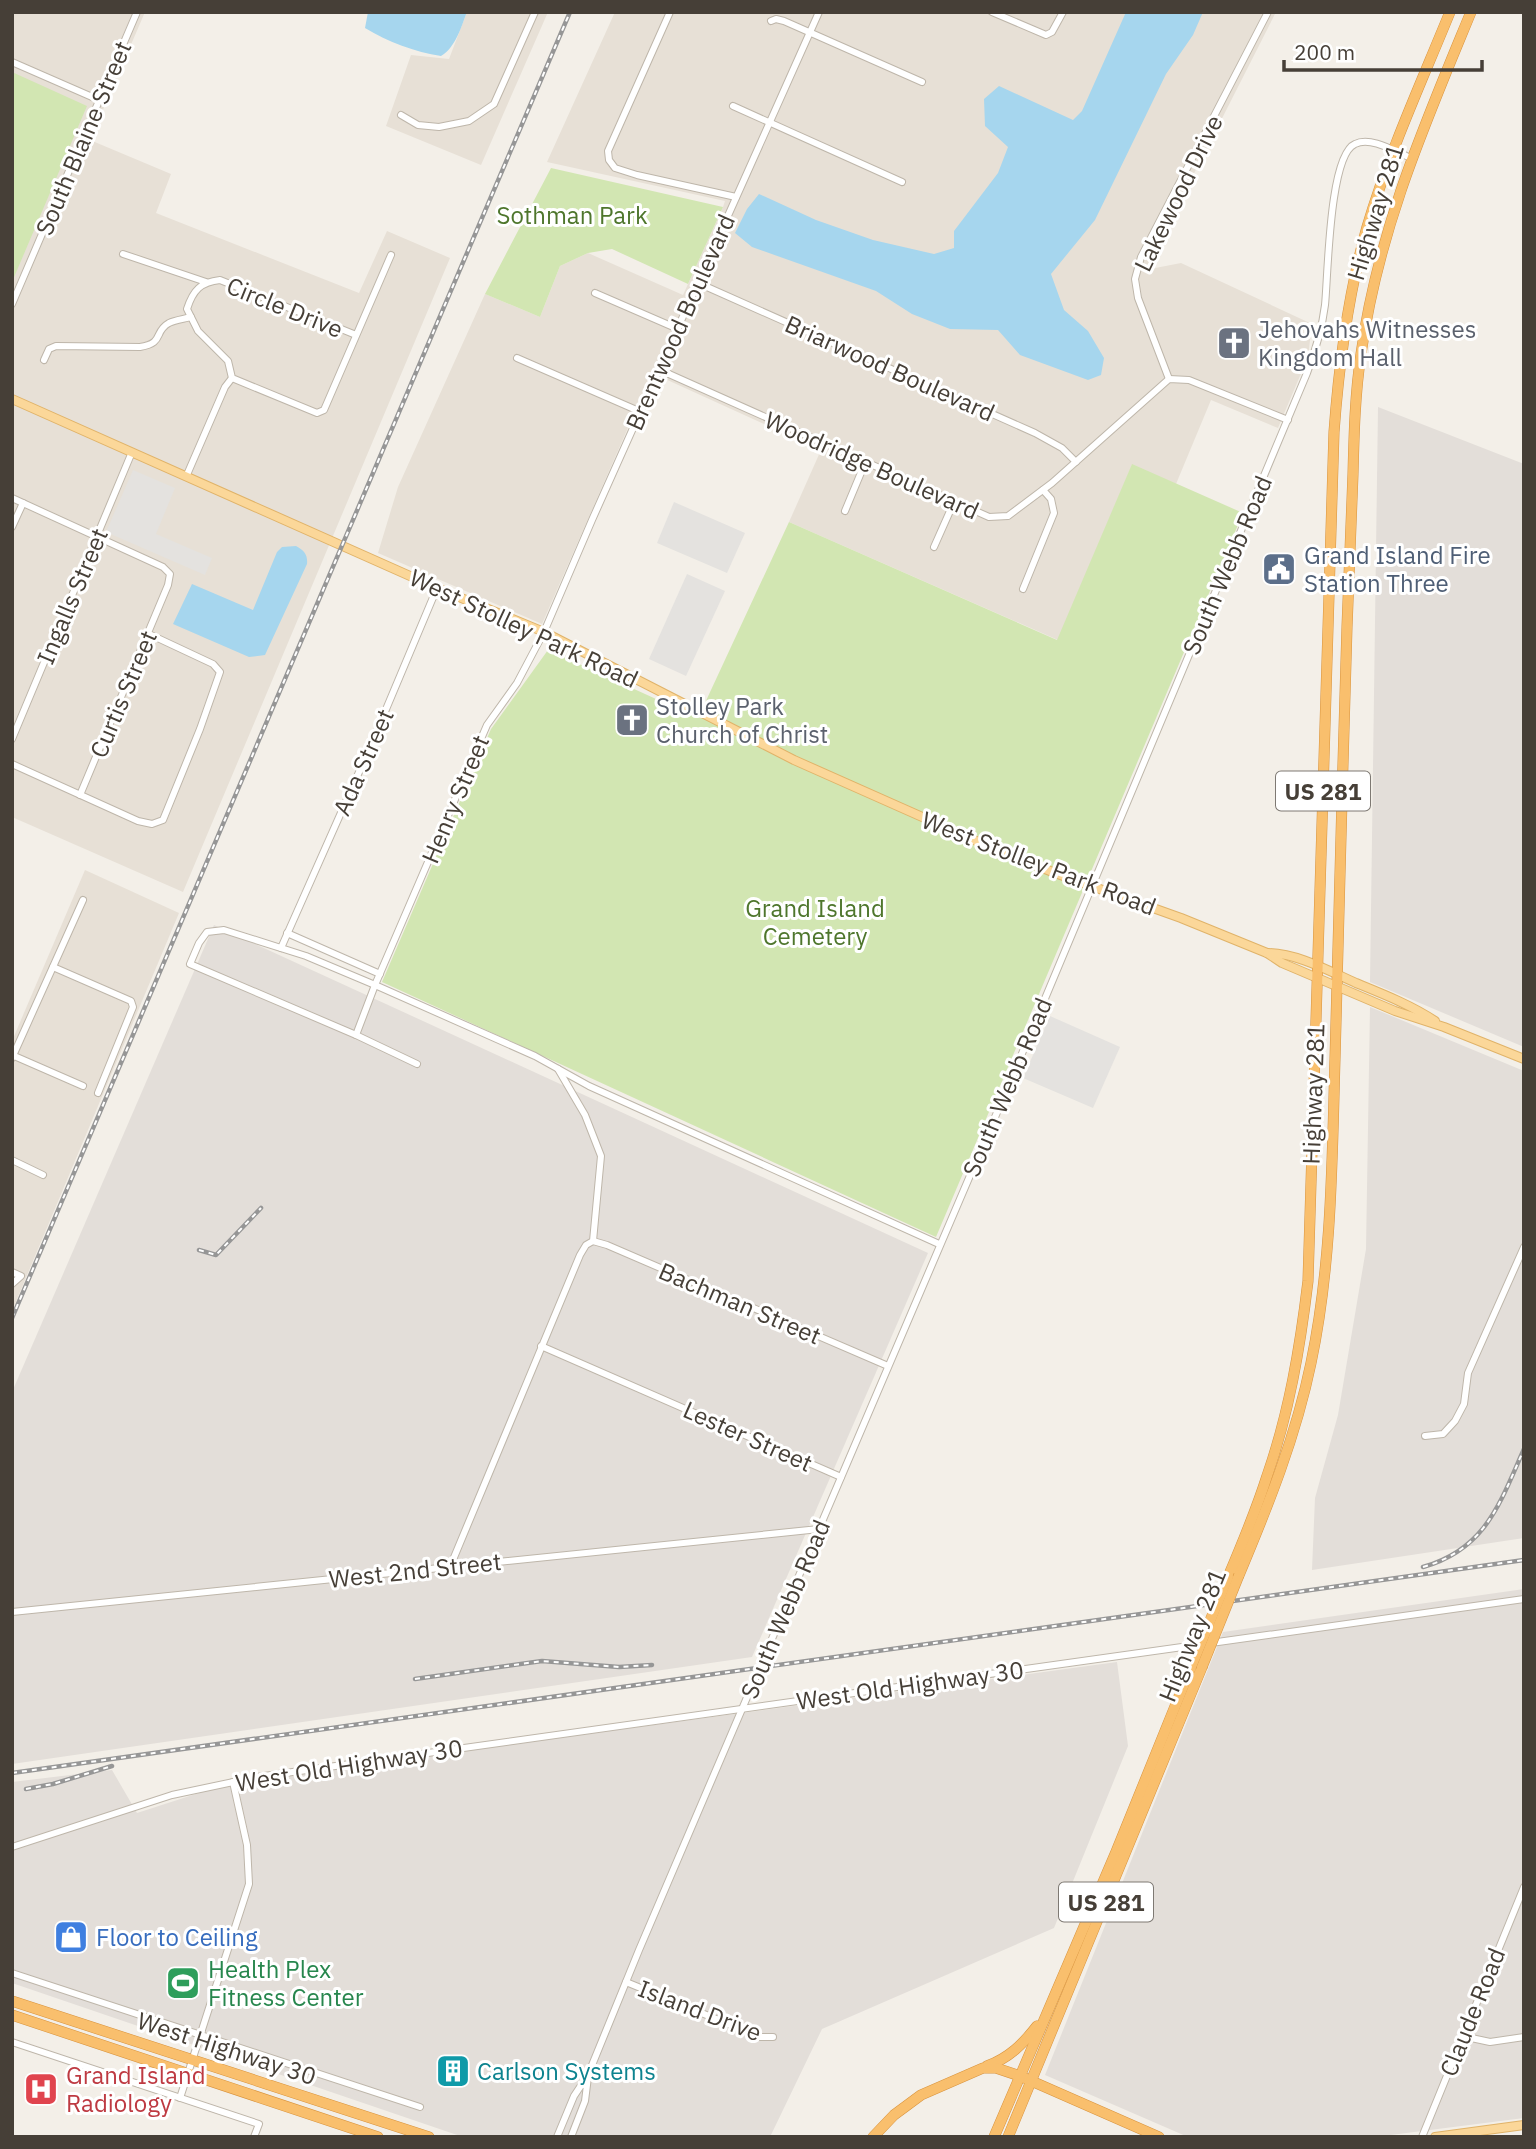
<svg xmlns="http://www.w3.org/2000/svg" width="1536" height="2149" font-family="'IBM Plex Sans',sans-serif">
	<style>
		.residential { fill: #e7e0d6 }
		.industrial { fill: #e3ded9 }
		.green { fill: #d2e6b2 }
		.parking { fill: #e4e2df }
		.water { fill: #a6d6ee }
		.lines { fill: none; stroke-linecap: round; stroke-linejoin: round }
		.minor-casing { stroke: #beb6aa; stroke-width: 8 }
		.major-casing { stroke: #e0b369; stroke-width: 10 }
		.highway-casing { stroke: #d8933d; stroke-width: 11 }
		.minor { stroke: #fff; stroke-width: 6 }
		.major { stroke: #fbd799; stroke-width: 8 }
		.highway { stroke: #f9bf6d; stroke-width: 10 }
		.rail-casing { stroke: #969696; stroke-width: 4.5 }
		.rail { stroke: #fff; stroke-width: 2; stroke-dasharray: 5; stroke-linecap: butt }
		.highway-bridge-casing { stroke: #d8933d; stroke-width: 11; stroke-linecap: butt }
		.highway-bridge { stroke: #f9bf6d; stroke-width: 10 }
		.labels { text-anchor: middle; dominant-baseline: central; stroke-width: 6; stroke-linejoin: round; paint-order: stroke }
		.shield { fill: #fff; stroke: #7e7973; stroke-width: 2 }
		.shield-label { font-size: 23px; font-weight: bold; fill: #463f37 }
		.street-label { font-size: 24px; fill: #463f37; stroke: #fff }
		.park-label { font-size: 24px; fill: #4e762c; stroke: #fff }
		.worship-label { font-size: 24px; fill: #5b616d; stroke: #fff; text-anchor: start }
		.service-label { font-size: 24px; fill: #4e5e75; stroke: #fff; text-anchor: start }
		.shop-label { font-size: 24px; fill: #366cbe; stroke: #fff; text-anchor: start }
		.leisure-label { font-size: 24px; fill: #27864d; stroke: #fff; text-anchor: start }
		.culture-label { font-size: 24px; fill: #0d838f; stroke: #fff; text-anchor: start }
		.health-label { font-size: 24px; fill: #be3a42; stroke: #fff; text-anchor: start }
	</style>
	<rect width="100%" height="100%" fill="#f3efe8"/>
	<g class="residential">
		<polygon points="12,12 145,12 90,140 171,174 156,213 359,293 387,231 450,258 183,892 12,817"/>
		<polygon points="467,12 548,12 481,165 386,126 411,55 449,59"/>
		<polygon points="615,12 1276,12 1145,270 1181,263 1312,324 1308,357 1278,428 1211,400 1176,484 1132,465 1058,640 789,522 821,450 652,373 542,624 378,553 398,487 485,294 540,317 560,266 588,253 683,295 723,207 725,201 547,162"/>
		<polygon points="85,870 179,913 12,1311 12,1041"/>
	</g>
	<g class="industrial">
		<polygon points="1378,407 1524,464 1524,1047 1370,982"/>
		<polygon points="214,925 928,1253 752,1657 12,1764 12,1392"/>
		<polygon points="1370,1007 1524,1071 1524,1538 1312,1570 1315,1498 1338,1415 1366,1249"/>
		<polygon points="1524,1589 1524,2118 1375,2137 1188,2137 1045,2075 1223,1632"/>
		<polygon points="1117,1662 1128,1746 1054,1928 822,2029 770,2137 463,2137 12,1983 12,1782 112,1770 137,1813 233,1782"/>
	</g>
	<g class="green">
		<polygon points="12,72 87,106 12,282"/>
		<polygon points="551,168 723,207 688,284 612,249 588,253 560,266 540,317 485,294"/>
		<polygon points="1132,464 1243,513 936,1237 382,982 491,729 548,650 698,718 789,522 1057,640"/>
	</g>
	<g class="parking">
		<polygon points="133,470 175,488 156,534 212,558 205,575 106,532"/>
		<polygon points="674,502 745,533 727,573 657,543"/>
		<polygon points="687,574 725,591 686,676 649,659"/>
		<polygon points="1050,1016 1120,1047 1093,1108 1023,1078"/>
	</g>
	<g class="water">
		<path d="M368,12h99c-6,15 -11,35 -26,44 -26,-4 -53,-14 -76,-28z"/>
		<polygon points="1126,12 1203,12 1193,35 1166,74 1095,220 1051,274 1064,310 1088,331 1104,358 1101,375 1088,380 1020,355 998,330 950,329 912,314 876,291 752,247 735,233 747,209 759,194 816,220 873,240 934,254 954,248 954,231 998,173 1008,147 985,126 984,99 999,86 1073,120 1082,111"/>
		<path d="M296,546c8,4 12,9 11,18l-42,91 -16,2 -76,-33 19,-40 61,26 24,-58 5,-5z"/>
	</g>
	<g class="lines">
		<g class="minor-casing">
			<g id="minor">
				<polyline points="670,12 608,151 609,160 615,168 637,175 736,197"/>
				<polyline points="992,12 1046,35 1052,32 1063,12"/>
				<polyline points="771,21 776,19 784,21 922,82"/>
				<polyline points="12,62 99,100"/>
				<polyline points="733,106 902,182"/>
				<polyline points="401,115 418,125 439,127 469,121 494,104 535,12"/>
				<polyline points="123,254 206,282"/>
				<polyline points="698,283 1035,433 1062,448 1076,462"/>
				<polyline points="595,293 678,329"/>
				<polyline points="12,304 137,12"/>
				<path d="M356,335l-136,-55c-19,2 -27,10 -33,29l11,22 30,30 4,17 85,35 7,-3 67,-155"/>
				<polyline points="517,358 641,412"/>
				<path d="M44,360l5,-11 7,-3 84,1c25,-4 13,-15 29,-24 6,-3 15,-4 22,-6"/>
				<polyline points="660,370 989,517 1008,516 1052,483 1169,379 1189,380 1288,420"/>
				<polyline points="1169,379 1138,298 1135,279 1141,257 1268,12"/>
				<polyline points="186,477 225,387 232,378"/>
				<polyline points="12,498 163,567 170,574 168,585 80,795"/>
				<polyline points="845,511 865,463"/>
				<polyline points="12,527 23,503"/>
				<polyline points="934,547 954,502"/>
				<polyline points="1023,589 1054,513 1051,499 1043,490"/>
				<polyline points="12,739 132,452"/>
				<polyline points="12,764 138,821 152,824 163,820 200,729 220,672 213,664 149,634"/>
				<polyline points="287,933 380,974"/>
				<polyline points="281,948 371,745 437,588"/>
				<polyline points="53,967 131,1001 133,1007 98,1093"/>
				<polyline points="356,1035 375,985 487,725 517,683 544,632 592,520 819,12"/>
				<polyline points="12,1055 83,1086"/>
				<polyline points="12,1058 83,900"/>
				<polyline points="417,1064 356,1035 190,964 199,943 207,932 224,930 306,956 375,985 535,1056 589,1086 939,1244"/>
				<polyline points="12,1160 43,1175"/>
				<polyline points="593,1241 607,1245 888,1366"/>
				<polyline points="12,1272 21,1276 12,1284"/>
				<polyline points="541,1346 841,1477"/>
				<polyline points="1425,1436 1443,1434 1455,1421 1464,1404 1468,1373 1524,1247"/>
				<polyline points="450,1567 580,1255 586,1245 593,1241 601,1156 585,1115 558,1069"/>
				<polyline points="12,1612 819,1529"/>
				<polyline points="12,1847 172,1795 257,1777 1524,1599"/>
				<polyline points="12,1973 420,2107"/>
				<polyline points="626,1982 760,2037 773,2037"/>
				<polyline points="1462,2036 1490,2042 1524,2037"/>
				<polyline points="12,2042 259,2124 254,2137"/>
				<polyline points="180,2098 249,1884 247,1845 233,1782"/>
				<path d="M557,2137l17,-41 14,-21 51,-125 374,-875 294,-702c8,-21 15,-44 18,-68 3,-28 4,-150 30,-161 16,-8 41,8 56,14"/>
				<polyline points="571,2137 585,2101 588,2077"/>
				<polyline points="1422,2137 1524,1887"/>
			</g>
		</g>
		<g class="major-casing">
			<g id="major">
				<polyline points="12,399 437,588 544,632 794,760 983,844 1055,873 1181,918 1267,953 1282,963 1395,1011 1444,1027 1524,1059"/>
				<path d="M1267,953c30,0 62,18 89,30 27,11 55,22 79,38"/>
				<polyline points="1435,2137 1524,2125"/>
			</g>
		</g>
		<g class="highway-casing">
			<g id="highway">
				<path d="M1239,1575c29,-69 57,-139 72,-212 21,-100 21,-202 24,-304 3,-144 8,-288 12,-432 2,-51 4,-102 6,-153 1,-40 2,-80 8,-120 17,-123 63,-228 110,-342"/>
				<path d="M1228,1577c14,-33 28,-66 39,-101 22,-63 33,-128 41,-195l26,-849c5,-69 14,-138 33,-205 22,-74 54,-144 83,-215"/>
				<polyline points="12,2001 429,2137"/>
				<polyline points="12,2015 378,2137"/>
				<path d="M987,2066c22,-8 36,-22 50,-40"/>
				<polyline points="873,2137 894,2115 921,2095 983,2068 996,2068 1020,2076 1159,2137"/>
				<polyline points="994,2137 1116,1852 1191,1667"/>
				<polyline points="1008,2137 1202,1667"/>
			</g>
		</g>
		<use href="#minor" class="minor"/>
		<use href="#major" class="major"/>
		<use href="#highway" class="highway"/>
		<g class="rail-casing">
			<g id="rail">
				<polyline points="199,1250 216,1255 261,1208"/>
				<polyline points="12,1318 570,12"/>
				<path d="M1423,1567c63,-18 77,-64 101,-118"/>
				<polyline points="415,1679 542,1661 619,1667 652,1665"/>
				<polyline points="12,1773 1524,1560"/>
				<polyline points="26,1789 53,1784 112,1766"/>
			</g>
		</g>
		<use href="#rail" class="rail"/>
		<g class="highway-bridge-casing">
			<g id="highway-bridge">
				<polyline points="1191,1667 1228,1577"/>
				<polyline points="1202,1667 1239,1575"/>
			</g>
		</g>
		<use href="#highway-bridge" class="highway-bridge"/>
	</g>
	<defs>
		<g id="church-square" transform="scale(1.75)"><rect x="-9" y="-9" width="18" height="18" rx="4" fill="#6b7280" stroke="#fff"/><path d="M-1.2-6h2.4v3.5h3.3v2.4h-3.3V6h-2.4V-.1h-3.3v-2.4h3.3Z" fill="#fff"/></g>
		<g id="civic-square" transform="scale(1.75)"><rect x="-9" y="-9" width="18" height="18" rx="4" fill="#5c6f8a" stroke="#fff"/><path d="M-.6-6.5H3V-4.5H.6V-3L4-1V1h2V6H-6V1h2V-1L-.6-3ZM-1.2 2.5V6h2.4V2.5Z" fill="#fff"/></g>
		<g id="shop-square" transform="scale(1.75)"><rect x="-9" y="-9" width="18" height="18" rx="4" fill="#3f7fe0" stroke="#fff"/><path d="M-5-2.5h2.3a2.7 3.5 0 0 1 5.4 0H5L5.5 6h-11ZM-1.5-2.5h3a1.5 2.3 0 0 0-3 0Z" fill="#fff"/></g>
		<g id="stadium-square" transform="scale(1.75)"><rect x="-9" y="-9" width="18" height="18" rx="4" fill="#2e9e5b" stroke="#fff"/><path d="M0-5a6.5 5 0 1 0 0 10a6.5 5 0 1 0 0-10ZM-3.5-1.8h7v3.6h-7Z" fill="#fff"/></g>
		<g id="building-square" transform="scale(1.75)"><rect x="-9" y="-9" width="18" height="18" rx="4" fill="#0f9aa8" stroke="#fff"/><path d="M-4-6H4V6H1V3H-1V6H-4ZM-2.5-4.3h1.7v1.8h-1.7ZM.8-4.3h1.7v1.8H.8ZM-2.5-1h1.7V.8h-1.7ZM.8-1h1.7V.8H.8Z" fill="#fff"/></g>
		<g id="hospital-square" transform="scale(1.75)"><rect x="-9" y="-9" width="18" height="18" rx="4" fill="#e0444e" stroke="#fff"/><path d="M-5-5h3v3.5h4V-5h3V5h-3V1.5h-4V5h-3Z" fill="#fff"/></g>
	</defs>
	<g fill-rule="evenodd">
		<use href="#church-square" x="1234" y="343"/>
		<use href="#civic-square" x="1279" y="569"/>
		<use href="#church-square" x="632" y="720"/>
		<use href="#shop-square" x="71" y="1937"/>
		<use href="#stadium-square" x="183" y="1983"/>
		<use href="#building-square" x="453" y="2071"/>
		<use href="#hospital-square" x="41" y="2089"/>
	</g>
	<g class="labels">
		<g class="shield">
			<rect x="1276" y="771.5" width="94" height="39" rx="5"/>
			<rect x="1059" y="1882.5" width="94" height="39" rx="5"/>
		</g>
		<g class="shield-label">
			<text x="1323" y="791">US 281</text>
			<text x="1106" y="1902">US 281</text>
		</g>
		<g class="street-label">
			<text transform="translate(83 138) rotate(-67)">South Blaine Street</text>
			<text transform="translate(1178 193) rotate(-64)">Lakewood Drive</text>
			<text transform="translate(1375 212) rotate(-73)">Highway 281</text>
			<text transform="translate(285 307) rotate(22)">Circle Drive</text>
			<text transform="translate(680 322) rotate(-66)">Brentwood Boulevard</text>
			<text transform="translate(890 368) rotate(24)">Briarwood Boulevard</text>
			<text transform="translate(872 465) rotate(24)">Woodridge Boulevard</text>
			<text transform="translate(1227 565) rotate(-67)">South Webb Road</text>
			<text transform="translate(72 596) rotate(-67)">Ingalls Street</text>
			<text transform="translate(524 628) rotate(25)">West Stolley Park Road</text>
			<text transform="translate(123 694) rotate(-67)">Curtis Street</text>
			<text transform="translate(363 762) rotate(-66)">Ada Street</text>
			<text transform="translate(455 799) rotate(-67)">Henry Street</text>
			<text transform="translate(1039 863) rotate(21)">West Stolley Park Road</text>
			<text transform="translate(1007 1087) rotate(-67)">South Webb Road</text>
			<text transform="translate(1313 1094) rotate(-88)">Highway 281</text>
			<text transform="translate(740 1303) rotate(23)">Bachman Street</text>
			<text transform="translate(748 1436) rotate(24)">Lester Street</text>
			<text transform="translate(415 1570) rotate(-6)">West 2nd Street</text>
			<text transform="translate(785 1609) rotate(-67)">South Webb Road</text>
			<text transform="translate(1192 1635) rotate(-68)">Highway 281</text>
			<text transform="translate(910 1685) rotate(-8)">West Old Highway 30</text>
			<text transform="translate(349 1765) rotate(-9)">West Old Highway 30</text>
			<text transform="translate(700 2010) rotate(21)">Island Drive</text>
			<text transform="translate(1472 2012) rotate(-68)">Claude Road</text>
			<text transform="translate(227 2048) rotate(18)">West Highway 30</text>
		</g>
		<g class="park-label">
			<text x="572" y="215">Sothman Park</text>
			<text x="815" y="908">Grand Island<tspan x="815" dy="28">Cemetery</tspan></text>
		</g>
		<g class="worship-label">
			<text x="1258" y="329">Jehovahs Witnesses<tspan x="1258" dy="28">Kingdom Hall</tspan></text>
			<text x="656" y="706">Stolley Park<tspan x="656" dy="28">Church of Christ</tspan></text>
		</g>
		<g class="service-label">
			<text x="1304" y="555">Grand Island Fire<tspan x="1304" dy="28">Station Three</tspan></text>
		</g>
		<g class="shop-label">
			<text x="96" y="1937">Floor to Ceiling</text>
		</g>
		<g class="leisure-label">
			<text x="208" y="1969">Health Plex<tspan x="208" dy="28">Fitness Center</tspan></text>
		</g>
		<g class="culture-label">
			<text x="477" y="2071">Carlson Systems</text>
		</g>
		<g class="health-label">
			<text x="66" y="2075">Grand Island<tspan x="66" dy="28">Radiology</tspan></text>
		</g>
	</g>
	<rect width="1536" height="2149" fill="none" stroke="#463f37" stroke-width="28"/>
	<path d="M1284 60v10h198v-10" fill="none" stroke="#463f37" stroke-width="3.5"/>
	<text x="1294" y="60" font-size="21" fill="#463f37" stroke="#ffffff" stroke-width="5" paint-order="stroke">200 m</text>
</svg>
